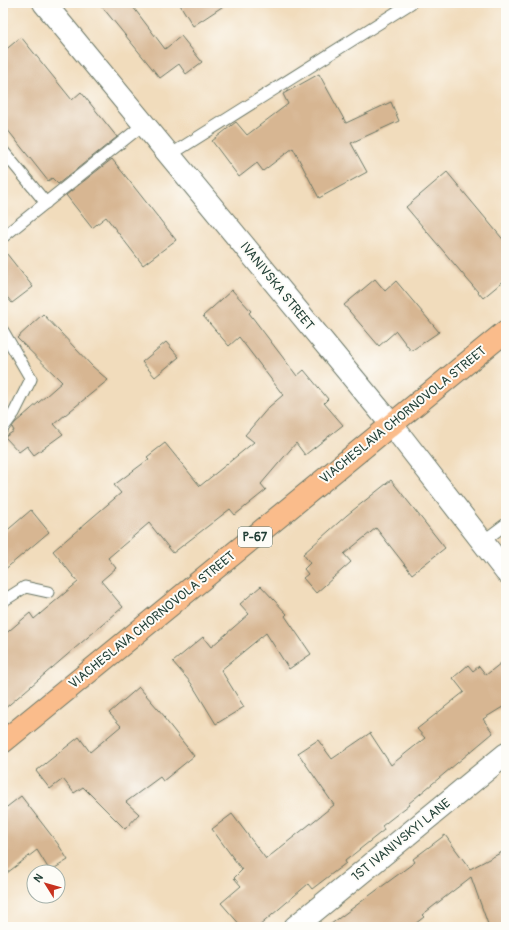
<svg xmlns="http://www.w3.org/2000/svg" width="509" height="930" font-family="Pangolin,sans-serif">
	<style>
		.building { fill: #d7b692 }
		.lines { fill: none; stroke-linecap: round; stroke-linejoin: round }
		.lane-casing { stroke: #687564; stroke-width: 13 }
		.street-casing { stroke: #687564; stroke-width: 24 }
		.primary-casing { stroke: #687564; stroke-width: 24 }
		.lane { stroke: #fff; stroke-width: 11 }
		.street { stroke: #fff; stroke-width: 22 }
		.primary { stroke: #fabc8b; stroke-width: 22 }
		.labels { text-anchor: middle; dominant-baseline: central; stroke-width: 4; stroke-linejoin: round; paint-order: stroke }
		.shield { fill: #fdfcf7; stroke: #62766e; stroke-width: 1 }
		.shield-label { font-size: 12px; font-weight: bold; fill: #1f3d34 }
		.street-label { font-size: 13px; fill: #1f3d34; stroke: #fdfcf7 }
	</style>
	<rect width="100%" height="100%" fill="#fdfcf7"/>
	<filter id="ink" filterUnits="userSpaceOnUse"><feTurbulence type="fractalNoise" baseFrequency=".025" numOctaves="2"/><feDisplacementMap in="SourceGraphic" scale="8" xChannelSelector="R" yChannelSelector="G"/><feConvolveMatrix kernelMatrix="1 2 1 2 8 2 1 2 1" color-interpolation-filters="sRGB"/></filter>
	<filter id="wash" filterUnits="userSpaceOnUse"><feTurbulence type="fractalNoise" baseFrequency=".012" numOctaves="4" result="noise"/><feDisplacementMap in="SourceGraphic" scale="16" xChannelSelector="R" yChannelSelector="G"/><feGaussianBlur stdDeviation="0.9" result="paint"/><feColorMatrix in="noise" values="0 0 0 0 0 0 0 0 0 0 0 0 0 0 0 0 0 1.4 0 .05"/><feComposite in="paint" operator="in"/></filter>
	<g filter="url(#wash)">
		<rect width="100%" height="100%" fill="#f1dcbc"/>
		<g id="blocks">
			<g class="building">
				<polygon points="99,3 130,3 165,49 181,36 202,62 186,74 179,64 160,78"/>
				<polygon points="179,3 228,3 193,26"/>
				<polygon points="21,37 72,100 81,92 117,137 58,184 52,178 48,181 3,124 3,52"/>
				<polygon points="319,74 346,123 391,102 399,121 351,143 367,172 319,198 293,148 263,171 257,163 239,177 212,141 236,122 247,135 288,104 283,94"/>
				<polygon points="112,159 176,240 143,265 106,217 92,228 66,195"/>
				<polygon points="447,172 506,243 506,279 483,298 406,207"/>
				<polygon points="3,249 33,287 12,303 3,292"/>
				<polygon points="375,279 385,291 396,281 439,332 411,351 396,331 379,346 344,305"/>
				<polygon points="232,290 251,311 249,313 297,376 304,370 328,399 324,403 343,425 305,455 296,443 261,484 266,490 235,515 230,509 173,553 149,523 108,558 116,568 101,581 123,607 3,710 3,636 30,613 34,619 78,582 53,551 121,493 114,485 149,459 147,457 165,443 200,486 254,442 245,435 269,407 283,395 239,337 229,346 203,316"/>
				<polygon points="43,314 92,366 108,380 54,424 63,434 34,455 27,446 19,452 5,437 14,431 12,427 15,423 62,382 17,338"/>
				<polygon points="166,342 179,357 155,377 142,362"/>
				<polygon points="391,480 445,548 412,574 376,528 344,554 351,562 316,593 303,578 308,574 304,569 310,563 303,554 347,515"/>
				<polygon points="31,510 49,532 3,571 3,534"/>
				<polygon points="261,586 287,614 285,616 311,654 289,669 266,633 221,670 244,707 216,724 191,683 173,662 203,637 211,647 249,614 240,604"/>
				<polygon points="506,659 506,705 483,719 493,733 408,804 409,805 382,826 384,830 345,861 346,863 312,889 308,884 258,927 242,927 221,903 241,886 234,878 242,870 212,829 232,814 266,859 334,805 298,753 318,740 332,759 370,733 391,765 425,738 417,729 464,692 453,678 468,665 473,671 479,666 486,675"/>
				<polygon points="139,687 165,717 164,718 194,756 163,781 160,777 126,802 139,814 125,829 83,787 74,793 63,779 50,789 36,771 79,737 90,752 121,726 109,713"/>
				<polygon points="21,796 58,844 68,860 50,871 37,850 3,876 3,810"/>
				<polygon points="445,835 470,869 506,850 506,927 489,927 471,877 422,915 424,917 411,927 327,927 415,862 413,859"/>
			</g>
		</g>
	</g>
	<g filter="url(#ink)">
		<use href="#blocks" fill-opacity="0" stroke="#687564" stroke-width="1"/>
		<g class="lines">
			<g class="lane-casing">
				<g id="lane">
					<polyline points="3,151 46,203"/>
					<polyline points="170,155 411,3"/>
					<polyline points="3,237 144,124"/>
					<polyline points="3,331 31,379 14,413 3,428"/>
					<polyline points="482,542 506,524"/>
					<polyline points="3,601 25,587 48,592"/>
				</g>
			</g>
			<g class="street-casing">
				<g id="street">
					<polyline points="44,3 392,425 506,572"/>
					<polyline points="295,927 506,754"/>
				</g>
			</g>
			<g class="primary-casing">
				<polyline id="primary" points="3,742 506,331"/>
			</g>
			<use href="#lane" class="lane"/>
			<use href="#street" class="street"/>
			<use href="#primary" class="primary"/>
		</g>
	</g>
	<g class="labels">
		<rect class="shield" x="238" y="527" width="34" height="20" rx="3"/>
		<g class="shield-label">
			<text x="255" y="537">Р-67</text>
		</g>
		<g class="street-label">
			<text transform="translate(277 286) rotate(51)">IVANIVSKA STREET</text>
			<text transform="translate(403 415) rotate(-39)">VIACHESLAVA CHORNOVOLA STREET</text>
			<text transform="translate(152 620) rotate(-39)">VIACHESLAVA CHORNOVOLA STREET</text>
			<text transform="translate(401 840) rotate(-39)">1ST IVANIVSKYI LANE</text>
		</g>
	</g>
	<rect width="509" height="930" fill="none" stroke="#fdfcf7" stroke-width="16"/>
	<g transform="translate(46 884) rotate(307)"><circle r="19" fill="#fdfcf7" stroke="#a4b0a9"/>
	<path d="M0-3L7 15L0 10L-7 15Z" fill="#c8321e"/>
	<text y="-6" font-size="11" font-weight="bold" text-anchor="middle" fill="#1f3d34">N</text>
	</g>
</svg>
